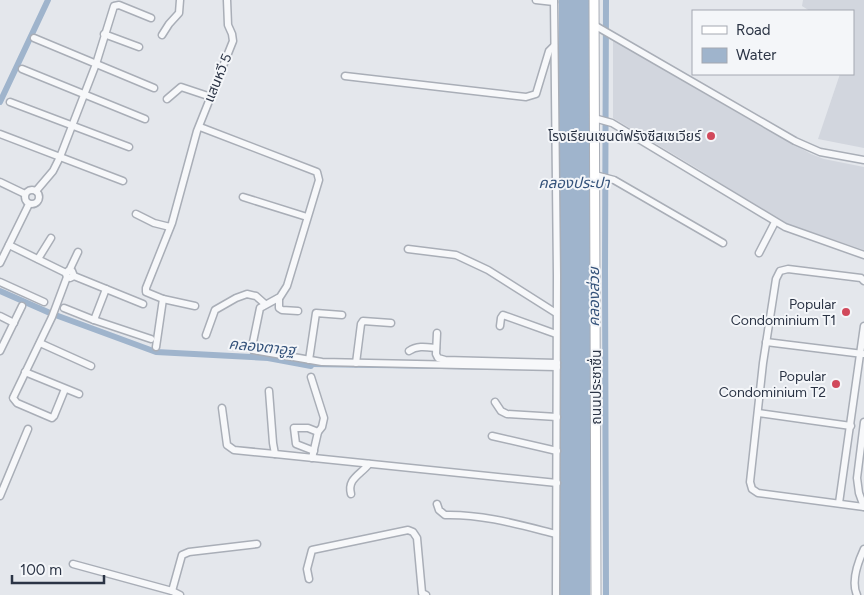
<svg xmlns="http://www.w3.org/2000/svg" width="864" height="595" font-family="Figtree,'Noto Sans Thai',sans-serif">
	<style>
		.built { fill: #d2d6de }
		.water { fill: #9fb4cc }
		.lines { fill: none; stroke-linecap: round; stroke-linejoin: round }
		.stream { stroke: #9fb4cc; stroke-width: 2 }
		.canal { stroke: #9fb4cc; stroke-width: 6 }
		.street-casing { stroke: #a9aeb7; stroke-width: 9 }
		.secondary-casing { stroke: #a9aeb7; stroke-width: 11 }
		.street { stroke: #f7f8fa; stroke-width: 6 }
		.secondary { stroke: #fff; stroke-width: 9 }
		.poi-dot { fill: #d1495b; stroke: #f4f6f9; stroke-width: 2 }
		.labels { text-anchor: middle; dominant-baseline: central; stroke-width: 4; stroke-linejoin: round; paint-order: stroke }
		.street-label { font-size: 14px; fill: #2b3445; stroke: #f4f6f9 }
		.poi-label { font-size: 14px; fill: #2b3445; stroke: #f4f6f9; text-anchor: end }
		.water-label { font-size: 15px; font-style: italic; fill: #34527a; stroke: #f4f6f9 }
	</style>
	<rect width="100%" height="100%" fill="#e4e7ec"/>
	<g class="built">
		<polygon points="803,0 864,0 864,148 818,139 840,74 853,74 853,11 810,11 802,6"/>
		<polygon points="613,37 705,94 811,154 824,159 864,167 864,250 779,221 698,169 613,118"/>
	</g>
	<rect class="water" x="559" y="0" width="31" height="595"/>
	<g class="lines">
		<polyline class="stream" points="311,366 506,369"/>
		<g class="canal">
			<polyline points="0,102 48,0"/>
			<polyline points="0,291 50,313 156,352 268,358 311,366"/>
			<polyline points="606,595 605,271 606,0"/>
		</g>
		<g class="street-casing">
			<g id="street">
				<polyline points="536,0 554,2"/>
				<polyline points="554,0 557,275 556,595"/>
				<polyline points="594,25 795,141 820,152 864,160"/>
				<polyline points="104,34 139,47"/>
				<polyline points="162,35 169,24 179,13 180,0"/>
				<polyline points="34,38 154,88"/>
				<polyline points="22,69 145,119"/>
				<polyline points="345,76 526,97 536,94 549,51 554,46"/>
				<polyline points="167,99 181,87 211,97"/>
				<polyline points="10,102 129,147"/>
				<polyline points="594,118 612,123 785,227 864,255"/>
				<polyline points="200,127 317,172 319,180 287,286 280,297 260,308 252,347 253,350 322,362 557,367"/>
				<polyline points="0,134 123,181"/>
				<polyline points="595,175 614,180 723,243"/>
				<polyline points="0,182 25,194"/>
				<circle cx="32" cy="197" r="7"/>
				<polyline points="36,191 53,171 60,157 96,64 114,6 119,5 151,18"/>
				<polyline points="243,197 307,217"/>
				<polyline points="136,214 154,223 170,227"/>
				<polyline points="9,245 66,273"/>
				<polyline points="408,249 456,255 488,270 556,313"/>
				<polyline points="759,253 775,222"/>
				<polyline points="38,259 51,238"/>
				<polyline points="0,263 29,204"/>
				<polyline points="69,271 78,252"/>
				<polyline points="74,276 70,278 67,277 66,274 68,271 72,271 74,276 143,304"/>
				<polyline points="0,282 44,302"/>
				<polyline points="279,298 279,308 282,310 298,311"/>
				<polyline points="163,299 195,306"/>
				<polyline points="64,308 94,320 151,339"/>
				<polyline points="0,316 14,323"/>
				<polyline points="94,320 106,289"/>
				<polyline points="500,326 501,318 503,315 556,334"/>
				<polyline points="437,333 436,354 438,358 445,360 557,363"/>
				<polyline points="206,335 215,310 236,298 247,294 256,296 265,304"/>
				<polyline points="766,342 863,354"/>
				<polyline points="40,343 91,366"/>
				<polyline points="156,347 163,299 146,292 146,288 172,223 197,131 233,41 232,34 228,25 227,0"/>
				<polyline points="0,351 22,306"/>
				<path d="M409,351c8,-6 18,-4 27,-3"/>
				<polyline points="309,360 316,313 342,315"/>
				<polyline points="356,363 361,324 363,321 391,323"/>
				<polyline points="25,372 79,394"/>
				<polyline points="311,377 324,418 322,427 318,432 312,458"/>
				<polyline points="65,389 54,416 52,418 17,403 13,398 52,317 67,277"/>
				<polyline points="269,391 273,443 275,454 557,483"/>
				<polyline points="495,402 501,411 507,414 557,417"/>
				<polyline points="222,408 227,445 234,450 275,454"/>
				<polyline points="758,413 851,426"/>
				<polyline points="864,422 857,478 859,493 864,507"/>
				<polyline points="492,436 557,451"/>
				<polyline points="314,451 296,444 294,428 308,428 318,432"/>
				<path d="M351,494c-4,-15 9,-19 18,-30"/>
				<polyline points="0,496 28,429"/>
				<polyline points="839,503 864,326"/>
				<path d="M437,504l2,6 6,5c38,-1 75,10 111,19"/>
				<polyline points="864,507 758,493 752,489 750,482 763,363 776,279 780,271 788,269 861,278 864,281"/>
				<polyline points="73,564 172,591 180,595"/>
				<polyline points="309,579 307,569 312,550 408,530 413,532 417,538 422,593 426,595"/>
				<polyline points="172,591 182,555 189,552 257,544"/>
				<path d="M857,595c-6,-13 1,-33 7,-46"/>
			</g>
		</g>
		<g class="secondary-casing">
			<polyline id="secondary" points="594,0 596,595"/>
		</g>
		<use href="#street" class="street"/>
		<use href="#secondary" class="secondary"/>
	</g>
	<g class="poi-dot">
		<circle cx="711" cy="136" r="5"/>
		<circle cx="846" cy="312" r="5"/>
		<circle cx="836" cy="384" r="5"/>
	</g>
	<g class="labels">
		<g class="street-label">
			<text transform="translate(218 78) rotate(-68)">แสนหวี 5</text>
			<text transform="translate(596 387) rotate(-90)">ถนนประชาชื่น</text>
		</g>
		<g class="poi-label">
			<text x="701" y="136">โรงเรียนเซนต์ฟรังซีสเซเวียร์</text>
			<text x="836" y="304">Popular<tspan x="836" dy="16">Condominium T1</tspan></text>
			<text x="826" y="376">Popular<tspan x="826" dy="16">Condominium T2</tspan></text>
		</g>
		<g class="water-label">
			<text x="574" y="183">คลองประปา</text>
			<text transform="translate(594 297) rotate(-90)">คลองส่วย</text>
			<text transform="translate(262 347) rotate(6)">คลองตาอูฐ</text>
		</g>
	</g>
	<rect x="692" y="10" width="162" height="65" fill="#f4f6f9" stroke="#a4a8b1"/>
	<rect x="702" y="26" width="25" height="8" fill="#ffffff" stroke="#a4a8b1"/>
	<text x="736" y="35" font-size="15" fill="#2b3445">Road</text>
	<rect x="702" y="48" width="25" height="15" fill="#9fb4cc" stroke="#a4a8b1"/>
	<text x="736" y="60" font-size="15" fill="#2b3445">Water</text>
	<path d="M12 575v8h92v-8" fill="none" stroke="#2b3445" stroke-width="2.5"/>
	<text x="20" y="575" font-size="15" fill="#2b3445" stroke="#f4f6f9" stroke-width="4" paint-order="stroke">100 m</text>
</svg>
